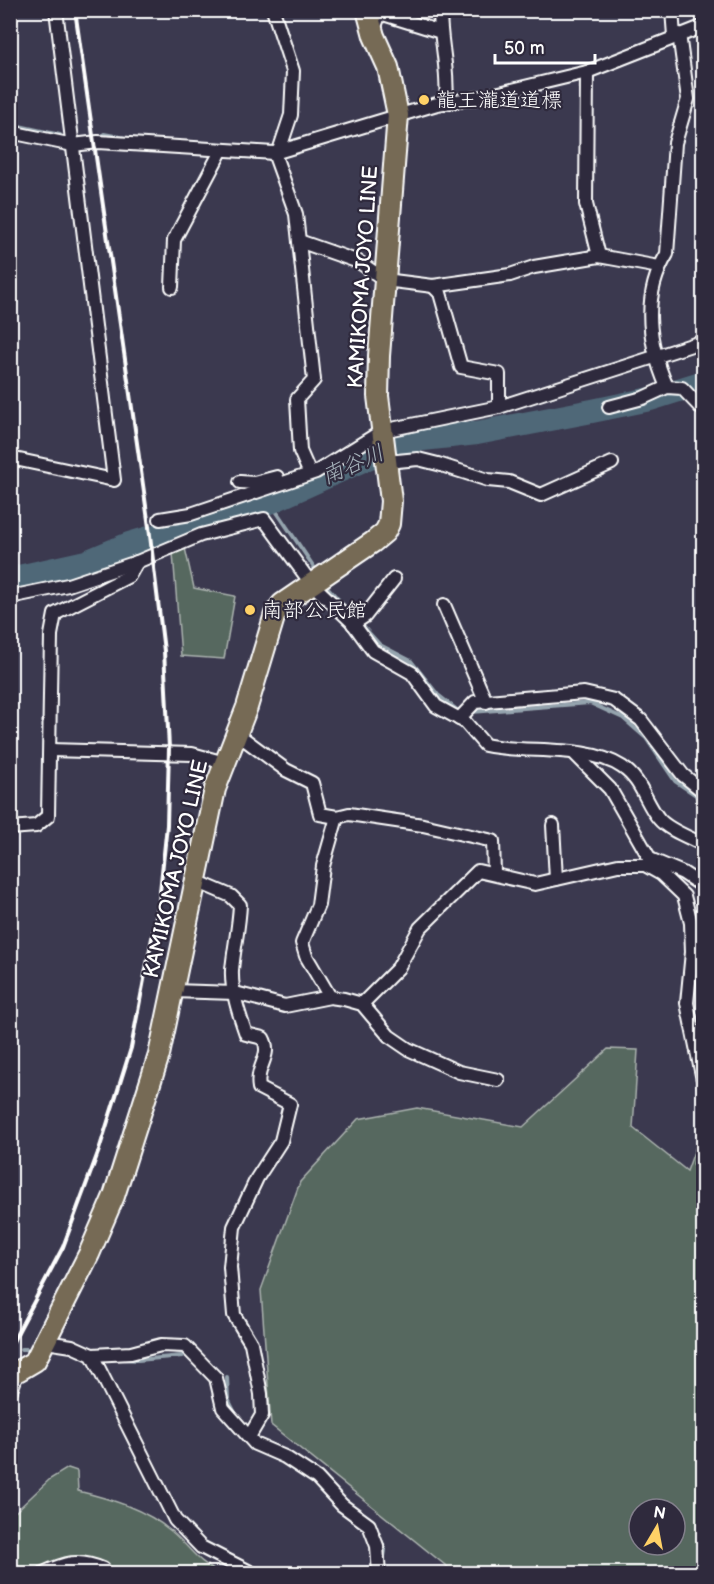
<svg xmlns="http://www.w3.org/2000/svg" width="714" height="1584" font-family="'Balsamiq Sans','Klee One',sans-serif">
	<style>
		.green { fill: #57675f; stroke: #abb3af; stroke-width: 1.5; fill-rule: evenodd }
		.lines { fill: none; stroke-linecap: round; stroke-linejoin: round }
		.stream { stroke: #95a4ae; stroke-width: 4 }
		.river { stroke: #4f6878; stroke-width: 24 }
		.street-casing { stroke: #fff; stroke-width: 16 }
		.primary-casing { stroke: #fff; stroke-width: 24 }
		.street { stroke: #2f2a3d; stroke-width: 12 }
		.primary { stroke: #766a54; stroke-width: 20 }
		.rail { stroke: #fff; stroke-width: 4 }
		.poi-dot { fill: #ffd166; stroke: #2f2a3d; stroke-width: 2 }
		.labels { text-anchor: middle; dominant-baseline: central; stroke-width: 4.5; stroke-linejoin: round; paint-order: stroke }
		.poi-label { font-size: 21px; fill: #fff; stroke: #2f2a3d; text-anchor: start }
		.street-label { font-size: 21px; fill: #fff; stroke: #2f2a3d }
		.water-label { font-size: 22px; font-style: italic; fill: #a7b4bc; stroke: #2f2a3d }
	</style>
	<rect width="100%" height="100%" fill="#3b394f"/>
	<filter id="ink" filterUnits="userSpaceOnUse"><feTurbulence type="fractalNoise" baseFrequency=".0167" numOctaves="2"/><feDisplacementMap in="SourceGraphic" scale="12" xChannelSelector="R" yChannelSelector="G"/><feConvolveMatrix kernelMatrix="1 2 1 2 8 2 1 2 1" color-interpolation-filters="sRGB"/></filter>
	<g filter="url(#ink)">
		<g class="green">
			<polygon points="185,548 194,588 235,596 224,659 181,656 173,553"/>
			<path d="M608,1049l30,1 -5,78 54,43 16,-44v446h-248l-184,-148 -10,-135 39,-108 58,-63 59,-11 106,19zM639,1509h36v36h-36z"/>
			<path d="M68,1468l9,3 1,20c33,8 67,18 93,40 18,15 28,33 49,42l-209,1v-58l39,-37z"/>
		</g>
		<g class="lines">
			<g class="stream">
				<polyline points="10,124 60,135"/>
				<polyline points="104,134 125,138"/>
				<polyline points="270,502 318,573"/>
				<polyline points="323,582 352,615"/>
				<polyline points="359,622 380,645 411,661 438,695 457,710 463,711"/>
				<polyline points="471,712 590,703 623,718 646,738 675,781 696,795 704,811"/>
				<polyline points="21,1349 27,1349"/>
				<polyline points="123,1359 138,1360 182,1356"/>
				<polyline points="227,1377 228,1399 235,1413"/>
				<polyline points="382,1542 385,1551 383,1561"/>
			</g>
			<polyline class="river" points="10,579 86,562 129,544 270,502 405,441 477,433 592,411 650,399 704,382"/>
			<g class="street-casing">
				<g id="street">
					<polyline points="273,10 293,71 291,115 279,151"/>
					<path d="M440,10c0,34 9,59 6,93"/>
					<polyline points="672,10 674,36"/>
					<polyline points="373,32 380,13 441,32"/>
					<polyline points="587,72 586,204 599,256"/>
					<polyline points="10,132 73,145 98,142 274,153 437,104 483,97 587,72 704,26"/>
					<polyline points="274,153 296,214 314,380 297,399 300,451 307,467"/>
					<polyline points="299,241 359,262 385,280 433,286 510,275 534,267 599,256 659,267"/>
					<polyline points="433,286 440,293 461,367 499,374 499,407"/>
					<polyline points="172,287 174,240 221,151"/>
					<path d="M667,387c-19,-44 -26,-90 0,-133l8,-111 13,-44 -9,-65"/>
					<polyline points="609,407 643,398 667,387 682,388 704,411"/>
					<polyline points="10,458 114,480 56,10"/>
					<polyline points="387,462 418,459 438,464 488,480 509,482 541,495 612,463"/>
					<polyline points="240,482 254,483 277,477"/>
					<polyline points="160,519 191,514 316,472 382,431 499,407 704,341"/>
					<path d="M10,597l58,-12 69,-23 64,-27 63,-16 47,64 41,39 21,29 39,22 24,33 29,16 20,23c41,9 102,-1 137,22 20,13 23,35 37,52 9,11 32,19 45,26"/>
					<polyline points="444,605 486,702"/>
					<polyline points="353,624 365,616 394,579"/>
					<polyline points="459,719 475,702 584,693 614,700 641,720 683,775 704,792"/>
					<polyline points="236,733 286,770 312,783 320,814 337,817 349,814 423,825 493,841 494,873"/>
					<polyline points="50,750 192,754 225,763"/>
					<polyline points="574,753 610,789 650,859 683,873 704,887"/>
					<polyline points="553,825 556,879"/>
					<polyline points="10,828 36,826 48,816 51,635 55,614 129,576 137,562"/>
					<path d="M196,881l35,15 9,9c-1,22 -6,43 -8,65 -1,21 7,44 14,64l17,4c10,18 -8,28 -4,50l31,16 -9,37 -24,37 -23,49 -4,40 4,48 17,28 10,51 1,21 -13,22"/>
					<polyline points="173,991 235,993 285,1006 330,997 344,999 362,1004 389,1036 408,1049 459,1072 498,1080"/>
					<polyline points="330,997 306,956 302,943 318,905 323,866 337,817"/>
					<polyline points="362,1004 398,968 420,928 478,871 535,884 618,865 645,865 661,874 684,896 691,923 692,952 687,1003 704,1085"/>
					<polyline points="704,1152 701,1164 704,1182"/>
					<polyline points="46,1342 72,1346 92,1355 175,1520 201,1547 254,1574"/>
					<polyline points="92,1355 131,1353 161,1345 185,1346 216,1378 223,1408 255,1444 285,1457 317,1478 342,1505 369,1525 377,1546 379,1574"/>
					<polyline points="10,1393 18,1371"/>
					<path d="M41,1574c24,-11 37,-16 62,-5l1,5"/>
				</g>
			</g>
			<g class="primary-casing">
				<polyline id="primary" points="10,1371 18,1371 35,1361 89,1254 114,1196 159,1055 215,789 247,707 275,614 282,604 373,542 385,532 389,524 391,501 378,396 379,356 398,115 388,67 374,36 367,10"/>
			</g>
			<use href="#street" class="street"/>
			<use href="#primary" class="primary"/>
			<polyline class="rail" points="10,1347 63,1247 99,1150 131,1048 159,901 167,825 169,748 164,651 149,527 75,10"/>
		</g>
	</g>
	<g class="poi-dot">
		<circle cx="424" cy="100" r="6"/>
		<circle cx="250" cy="610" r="6"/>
	</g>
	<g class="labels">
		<g class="poi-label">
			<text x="436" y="100">龍王瀧道道標</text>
			<text x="262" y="610">南部公民館</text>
		</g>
		<g class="street-label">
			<text transform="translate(363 277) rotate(-86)">KAMIKOMA JOYO LINE</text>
			<text transform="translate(176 869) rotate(-77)">KAMIKOMA JOYO LINE</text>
		</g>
		<g class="water-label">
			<text transform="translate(353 465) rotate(-24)">南谷川</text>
		</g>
	</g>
	<rect width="714" height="1584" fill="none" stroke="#2f2a3d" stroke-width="36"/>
	<rect x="18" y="18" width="678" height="1548" fill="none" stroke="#fff" stroke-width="2" filter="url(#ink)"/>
	<g transform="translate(657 1527) rotate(10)"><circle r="28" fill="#2f2a3d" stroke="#827f8b" stroke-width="1.5"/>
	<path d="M0-4.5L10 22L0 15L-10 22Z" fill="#ffd166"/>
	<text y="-9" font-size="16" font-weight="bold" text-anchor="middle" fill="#ffffff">N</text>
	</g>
	<path d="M495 54v9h100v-9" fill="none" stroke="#ffffff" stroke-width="3"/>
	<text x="504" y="54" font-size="18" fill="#ffffff" stroke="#2f2a3d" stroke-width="4.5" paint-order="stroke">50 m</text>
</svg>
